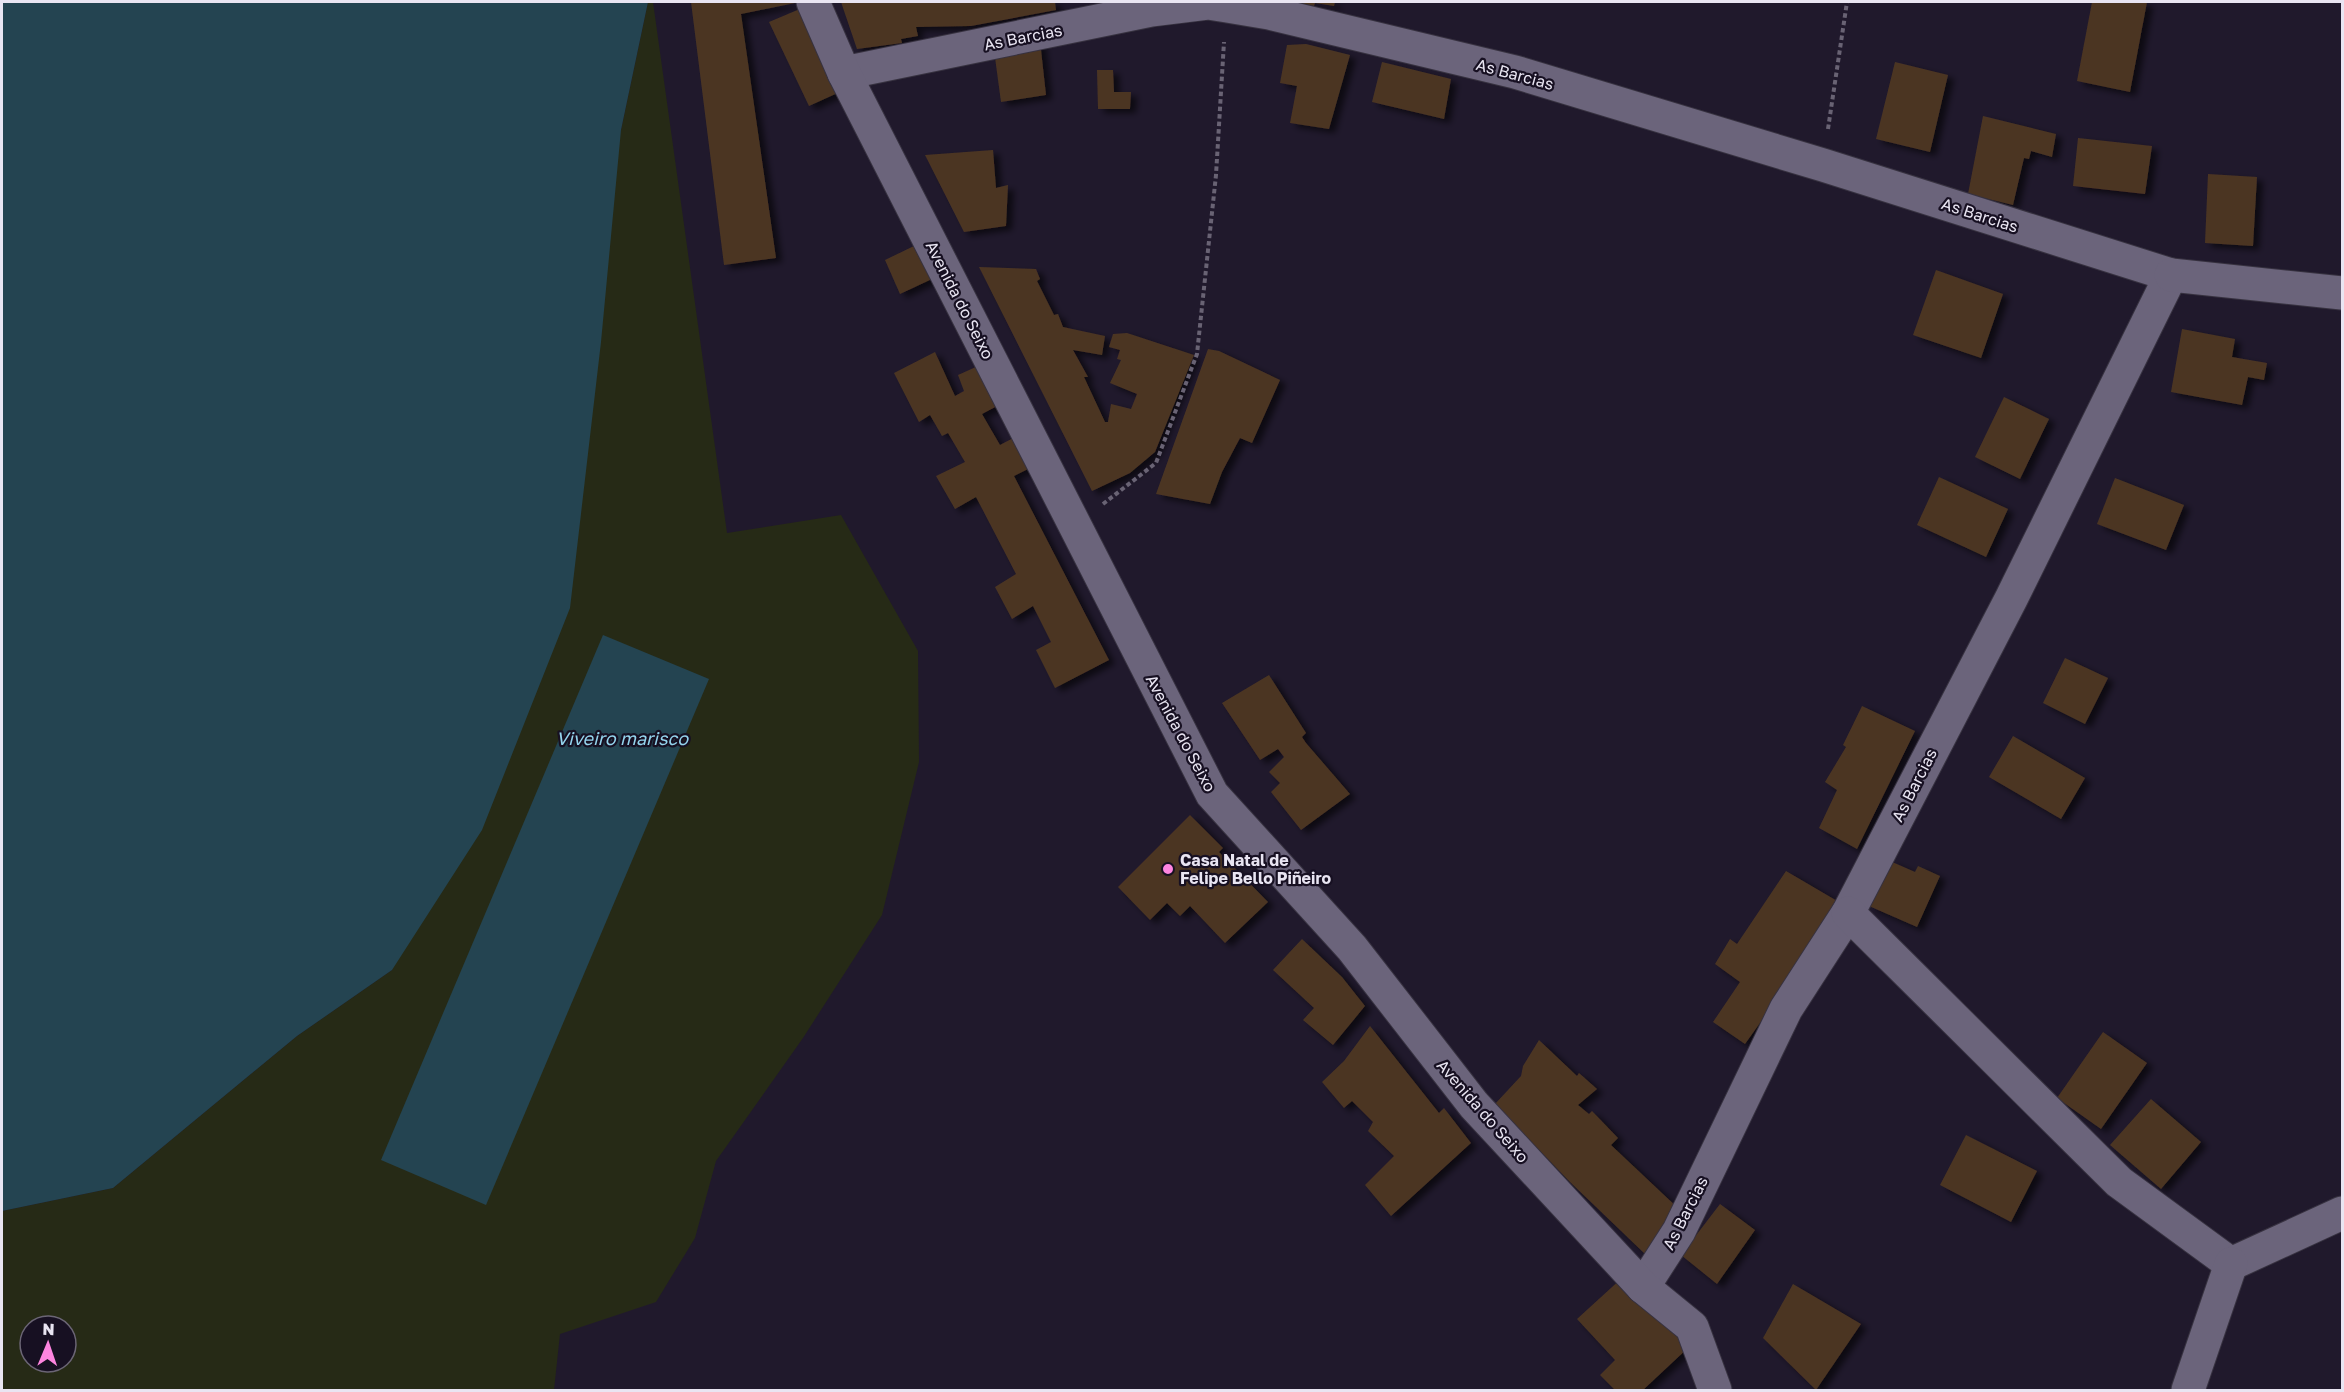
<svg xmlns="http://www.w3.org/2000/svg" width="2344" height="1392" font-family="'Golos Text',sans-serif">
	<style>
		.green { fill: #262a16; fill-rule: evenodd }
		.water { fill: #244451 }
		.building { fill: #4b3523; filter: url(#shadow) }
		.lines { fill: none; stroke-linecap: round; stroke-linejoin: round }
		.street-casing { stroke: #373240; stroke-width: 35 }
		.secondary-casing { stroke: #373240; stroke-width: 35 }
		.path { stroke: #696374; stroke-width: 4; stroke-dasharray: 4.5 3; stroke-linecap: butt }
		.street { stroke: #6b647b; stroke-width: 33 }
		.secondary { stroke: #6b647b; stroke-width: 33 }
		.poi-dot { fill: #fe85e0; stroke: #171022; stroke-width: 2 }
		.labels { text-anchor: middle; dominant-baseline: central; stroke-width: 4.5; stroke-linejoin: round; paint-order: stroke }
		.street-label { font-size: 16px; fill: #e9e5f2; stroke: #171022 }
		.poi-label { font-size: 16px; font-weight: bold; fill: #e9e5f2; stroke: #171022; text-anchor: start }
		.water-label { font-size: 18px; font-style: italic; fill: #94d4ed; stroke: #171022 }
	</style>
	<defs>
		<filter id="shadow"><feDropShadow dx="6" dy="4" stdDeviation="3" flood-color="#0009"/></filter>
	</defs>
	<rect width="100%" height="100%" fill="#20192c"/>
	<path class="green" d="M648,2h5l74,531 114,-18 77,136 1,111 -37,153 -79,123 -87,123 -21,77 -39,64 -96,32 -6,56h-552v-179l111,-23 184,-152 95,-66 229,-840zM30,1326h36v36h-36z"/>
	<g class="water">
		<polygon points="2,2 648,2 621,130 601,342 570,608 482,830 392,970 297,1036 113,1188 2,1211"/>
		<polygon points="603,635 709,679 486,1205 381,1160"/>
	</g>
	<g class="building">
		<polygon points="691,2 800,2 741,14 776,258 724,265"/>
		<polygon points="841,2 1055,2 1056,10 971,26 916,27 918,36 901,39 902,43 857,49"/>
		<polygon points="1294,2 1335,2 1334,6 1315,3 1314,6"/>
		<polygon points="2092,2 2147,2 2130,92 2077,81"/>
		<polygon points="807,6 842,91 809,106 769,22"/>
		<polygon points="1040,41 1046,95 1001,102 994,50"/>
		<polygon points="1306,44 1350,55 1329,129 1290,123 1297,86 1280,83 1287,45"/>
		<polygon points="1382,62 1451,79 1444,119 1372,102"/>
		<polygon points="1895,62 1948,75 1930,152 1876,139"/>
		<polygon points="1097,70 1113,70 1114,92 1131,92 1130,109 1098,109"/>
		<polygon points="1983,116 2056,134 2052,157 2031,151 2029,159 2024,158 2013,205 1968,194"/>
		<polygon points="2078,138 2152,146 2145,194 2073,186"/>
		<polygon points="993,150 996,188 1008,185 1006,226 964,232 925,155"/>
		<polygon points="2208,174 2257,177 2253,246 2205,243"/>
		<polygon points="916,245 932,279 900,294 885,260"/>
		<polygon points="979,267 1036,269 1040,279 1037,281 1054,315 1058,314 1063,327 1105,336 1102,355 1073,350 1088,377 1084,377 1105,422 1108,422 1111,404 1131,409 1137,394 1110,383 1121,360 1117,359 1120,350 1109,347 1113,334 1127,333 1194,355 1155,452 1130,473 1092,491"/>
		<polygon points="1936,270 2003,294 1981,358 1913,335"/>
		<polygon points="2182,329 2235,339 2232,357 2267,363 2264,380 2248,377 2242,405 2171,392"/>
		<polygon points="1208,349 1219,351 1280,380 1252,443 1240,438 1222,472 1210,504 1156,494"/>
		<polygon points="935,352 955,396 964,391 958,375 978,366 999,405 982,414 1000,445 1017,436 1032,467 1014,476 1109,660 1055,688 1036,650 1051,642 1033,606 1012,619 995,587 1016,574 976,497 955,509 936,476 965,462 948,433 942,436 930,415 919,422 894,373"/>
		<polygon points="2004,397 2049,419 2020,479 1975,457"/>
		<polygon points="1939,477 2008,509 1986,557 1917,525"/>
		<polygon points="2115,478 2184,505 2166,550 2097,524"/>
		<polygon points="2065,658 2108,678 2085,724 2043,703"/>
		<polygon points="1269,675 1306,733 1302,737 1306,743 1350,794 1301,830 1271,792 1280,783 1269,772 1284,757 1278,749 1260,760 1222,703"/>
		<polygon points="1862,706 1915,731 1857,849 1819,828 1837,790 1825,782 1846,747 1843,745"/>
		<polygon points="2013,736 2085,778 2061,819 1989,777"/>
		<polygon points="1190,815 1223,848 1219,852 1268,902 1225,943 1190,906 1180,916 1167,903 1150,920 1118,887"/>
		<polygon points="1890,861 1915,872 1918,866 1940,876 1917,927 1869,906"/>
		<polygon points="1786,871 1844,905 1745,1044 1713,1022 1740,982 1715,964 1730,939 1737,944"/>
		<polygon points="1302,939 1342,977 1365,1006 1333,1045 1303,1020 1314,1008 1273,970"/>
		<polygon points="1370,1026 1439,1113 1444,1108 1471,1143 1391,1216 1365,1185 1394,1156 1368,1131 1373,1122 1352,1101 1344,1108 1322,1082 1344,1061"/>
		<polygon points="2103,1032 2147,1063 2101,1129 2057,1098"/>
		<polygon points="1539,1040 1577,1076 1579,1073 1597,1089 1578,1105 1589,1114 1592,1111 1618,1138 1611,1145 1680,1210 1645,1254 1570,1182 1495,1104 1521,1076 1523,1066"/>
		<polygon points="2151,1099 2201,1142 2161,1189 2110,1145"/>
		<polygon points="1966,1135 2037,1171 2011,1222 1940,1185"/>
		<polygon points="1720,1204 1755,1230 1717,1284 1681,1255"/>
		<polygon points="1623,1277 1689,1347 1643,1390 1615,1390 1600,1375 1615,1360 1577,1319"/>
		<polygon points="1793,1284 1861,1324 1816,1390 1763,1338"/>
	</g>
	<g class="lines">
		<g class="street-casing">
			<g id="street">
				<polyline points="844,73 1151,10 1208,3 1227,6 1269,13 1515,72 1823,165 2171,275 2011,599 1848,913 1786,1009 1679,1231 1643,1287"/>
				<polyline points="2171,275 2342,293"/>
				<polyline points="1848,913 2119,1182 2231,1264"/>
				<polyline points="2231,1264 2342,1213"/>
				<polyline points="2188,1390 2231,1264"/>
			</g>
		</g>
		<g class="secondary-casing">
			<polyline id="secondary" points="813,2 844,73 1212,794 1352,948 1474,1105 1643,1287 1692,1327 1715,1390"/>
		</g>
		<g class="path">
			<polyline points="1828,129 1847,2"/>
			<polyline points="1103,504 1156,463 1197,354 1216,175 1224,42"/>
		</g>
		<use href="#street" class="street"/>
		<use href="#secondary" class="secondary"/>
	</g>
	<circle class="poi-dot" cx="1168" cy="869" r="6"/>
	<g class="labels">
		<g class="street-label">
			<text transform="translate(1023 37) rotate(-11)">As Barcias</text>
			<text transform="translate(1515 74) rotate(15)">As Barcias</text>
			<text transform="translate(1980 215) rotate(18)">As Barcias</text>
			<text transform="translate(960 300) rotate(63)">Avenida do Seixo</text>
			<text transform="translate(1181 733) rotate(62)">Avenida do Seixo</text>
			<text transform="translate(1914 785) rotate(-63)">As Barcias</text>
			<text transform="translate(1483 1111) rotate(49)">Avenida do Seixo</text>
			<text transform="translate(1685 1213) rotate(-63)">As Barcias</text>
		</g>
		<g class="poi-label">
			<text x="1180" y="860">Casa Natal de<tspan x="1180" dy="18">Felipe Bello Piñeiro</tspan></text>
		</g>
		<g class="water-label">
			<text x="622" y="738">Viveiro marisco</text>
		</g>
	</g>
	<rect width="2344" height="1392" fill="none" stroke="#e9e5f2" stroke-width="6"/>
	<g transform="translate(48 1344) rotate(2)"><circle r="28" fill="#171022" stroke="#6b6575" stroke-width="1.5"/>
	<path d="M0-4.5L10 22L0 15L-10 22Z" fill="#fe85e0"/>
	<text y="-9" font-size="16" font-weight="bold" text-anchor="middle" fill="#e9e5f2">N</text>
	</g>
</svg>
